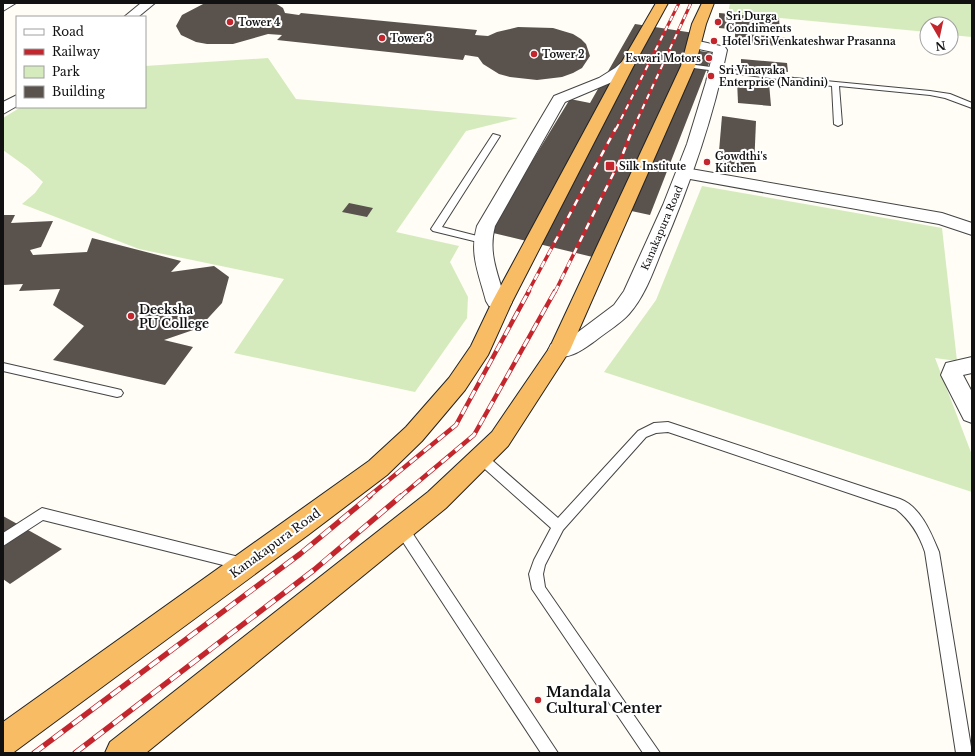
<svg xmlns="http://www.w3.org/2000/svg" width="975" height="756" font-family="'Libre Baskerville',serif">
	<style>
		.green { fill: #d5ebbd }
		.building { fill: #5a524d }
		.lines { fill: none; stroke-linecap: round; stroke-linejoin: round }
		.service-casing { stroke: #444; stroke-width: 2 }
		.minor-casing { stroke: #444; stroke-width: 2 }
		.tertiary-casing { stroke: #444; stroke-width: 2 }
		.trunk-casing { stroke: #222; stroke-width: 2 }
		.service { fill: #fff; fill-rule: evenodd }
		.minor { fill: #fff; fill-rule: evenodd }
		.tertiary { fill: #fff; fill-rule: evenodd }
		.trunk { fill: #f7bc64; fill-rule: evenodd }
		.rail-far3-casing { stroke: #c4262e; stroke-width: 3 }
		.rail-far2-casing { stroke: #c4262e; stroke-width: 3.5 }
		.rail-far1-casing { stroke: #c4262e; stroke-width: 4.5 }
		.rail-casing { stroke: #c4262e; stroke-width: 5.5 }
		.rail-far3 { stroke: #fff; stroke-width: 2; stroke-dasharray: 5.5; stroke-linecap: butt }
		.rail-far2 { stroke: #fff; stroke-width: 2.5; stroke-dasharray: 7; stroke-linecap: butt }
		.rail-far1 { stroke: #fff; stroke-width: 3; stroke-dasharray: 9; stroke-linecap: butt }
		.rail { stroke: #fff; stroke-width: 4; stroke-dasharray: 12; stroke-linecap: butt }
		.poi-dot { fill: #c4262e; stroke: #fff; stroke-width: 1.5 }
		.labels { text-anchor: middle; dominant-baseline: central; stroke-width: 4; stroke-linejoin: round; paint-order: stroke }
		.far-poi-label { font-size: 10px; font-weight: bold; fill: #111; stroke: #fff; text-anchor: start }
		.far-street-label { font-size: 10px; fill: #111; stroke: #fff }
		.poi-label { font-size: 12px; font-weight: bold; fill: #111; stroke: #fff; text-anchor: start }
		.street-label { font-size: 12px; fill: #111; stroke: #fff }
		.near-poi-label { font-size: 14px; font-weight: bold; fill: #111; stroke: #fff; text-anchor: start }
	</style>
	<rect width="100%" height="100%" fill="#fffdf5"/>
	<g class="green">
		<polygon points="730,3 972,3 972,37 951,35 951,24 927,24 927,32 728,13"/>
		<polygon points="268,58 296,99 518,118 466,131 396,232 459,246 450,262 468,297 467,318 415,392 234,353 284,279 139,249 22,204 35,193 43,182 28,168 3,150 3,118 21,107 145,107 145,66"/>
		<polygon points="702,186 942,228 957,361 935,358 972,455 972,492 604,372 656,300"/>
	</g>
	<g class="building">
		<polygon points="205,3 275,3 283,8 285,13 299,15 301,13 477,30 475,35 488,36 497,32 518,27 553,28 573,34 581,39 586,44 590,56 582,68 573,73 562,77 537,80 510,77 499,74 483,64 478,57 465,55 463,60 277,40 282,35 268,34 233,44 207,44 196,42 181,35 176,26 182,15"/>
		<polygon points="719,13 779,18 780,33 719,28"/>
		<polygon points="635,24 694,33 687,49 713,53 650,215 622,209 601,259 489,232 570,99 590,103"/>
		<polygon points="735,33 788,38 789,47 735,42"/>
		<polygon points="741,59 787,63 788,72 741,67"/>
		<polygon points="737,80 769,83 771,106 738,103"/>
		<polygon points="722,116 756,121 754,168 718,163"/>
		<polygon points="349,203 373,208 367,217 342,212"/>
		<polygon points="3,215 15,215 11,223 53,221 41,247 30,250 33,255 87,252 92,238 181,261 171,272 214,266 229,277 222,303 199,328 164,340 193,347 165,385 53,360 84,326 53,305 60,289 19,291 23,284 3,285"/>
		<polygon points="3,516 62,549 10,584 3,579"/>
	</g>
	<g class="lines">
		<g class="service-casing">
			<g id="service">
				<polygon points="688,64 794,78 930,91 950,94 972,103 972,108 945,98 930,95 839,86 842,124 838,126 834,124 832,86 686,67 686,65"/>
				<polygon points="493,134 500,136 442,227 485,238 487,240 482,243 433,231 431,229"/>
				<polygon points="3,363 117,389 121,390 123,393 121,396 117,397 3,371"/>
				<path d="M668,422l232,77c21,8 31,34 39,53l33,201h-16l-31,-201c-6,-18 -14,-31 -29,-43l-228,-77 -12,1 -10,4 -83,93 -18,35 -2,9 2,13 115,166h-17l-111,-164 -3,-15 5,-14 17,-32 -74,-66 -2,-4 2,-4 4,-1 4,1 73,64 80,-87 16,-8z"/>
				<polygon points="42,508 243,558 248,560 250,564 248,568 243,570 43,520 3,546 3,533"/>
				<polygon points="402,523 407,525 558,753 541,753 397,533 396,529 397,525"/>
			</g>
		</g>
		<g class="minor-casing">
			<g id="minor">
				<polygon points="3,3 16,3 3,11"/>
				<polygon points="685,168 942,213 972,223 972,235 939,224 679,177 677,173 679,169"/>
				<polygon points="972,357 972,373 963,375 972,392 972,423 964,420 941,375 946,363"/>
			</g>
		</g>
		<g class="tertiary-casing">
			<g id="tertiary">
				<polygon points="141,3 155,3 138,17 124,17"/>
				<path d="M694,40l31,7 2,3c-14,69 -37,135 -65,200 -9,22 -17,46 -33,64 -9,10 -23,18 -34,27 -13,9 -27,20 -44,15l-3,-6 3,-6 15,-3 48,-36 10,-14 39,-86 24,-61 19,-62 7,-30 -24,-5 -2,-3 2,-3z"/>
				<path d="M627,61l5,1 2,3 -17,15 -52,22 -70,124c-7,26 2,45 9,70l5,1 3,5 -3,5 -7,2 -13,-3 -3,-5c-7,-27 -17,-47 -9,-75l77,-130 45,-18 16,-10 7,-6z"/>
				<polygon points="17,95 17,106 3,114 3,102"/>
			</g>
		</g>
		<g class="trunk-casing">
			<g id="trunk">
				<polygon points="656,3 668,3 634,65 512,302 488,355 465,390 422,441 387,475 308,535 14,752 3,753 3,722 369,461 406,427 449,378 471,346 492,302 620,65"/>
				<polygon points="702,3 714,3 706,24 695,66 570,350 508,446 446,508 146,753 105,753 110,742 428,492 492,432 550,347 681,66 692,24"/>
			</g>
		</g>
		<use href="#service" class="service"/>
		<use href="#minor" class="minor"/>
		<use href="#tertiary" class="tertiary"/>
		<use href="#trunk" class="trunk"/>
		<g class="rail-far3-casing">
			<g id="rail-far3">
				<polyline points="616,129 679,3"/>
				<polyline points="633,129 691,3"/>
			</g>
		</g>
		<g class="rail-far2-casing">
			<g id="rail-far2">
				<polyline points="528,292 616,128"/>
				<polyline points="555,292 622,156 633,128"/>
			</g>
		</g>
		<g class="rail-far1-casing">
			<g id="rail-far1">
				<polyline points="368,497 456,425 529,291"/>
				<polyline points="400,497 474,435 555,291"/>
			</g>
		</g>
		<g class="rail-casing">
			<g id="rail">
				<polyline points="34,753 300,554 370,496"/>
				<polyline points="75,753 314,570 401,496"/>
			</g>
		</g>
		<use href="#rail-far3" class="rail-far3"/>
		<use href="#rail-far2" class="rail-far2"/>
		<use href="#rail-far1" class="rail-far1"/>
		<use href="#rail" class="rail"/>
	</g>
	<g class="poi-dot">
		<circle cx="230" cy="22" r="4"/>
		<circle cx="718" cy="22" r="4"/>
		<circle cx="382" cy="38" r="4"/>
		<circle cx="714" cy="41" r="4"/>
		<circle cx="534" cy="54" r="4"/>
		<circle cx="709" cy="58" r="4"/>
		<circle cx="711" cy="76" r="4"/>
		<circle cx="707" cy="162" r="4"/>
		<rect x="605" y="161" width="10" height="10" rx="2"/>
		<circle cx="131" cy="316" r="4"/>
		<circle cx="538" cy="700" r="4"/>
	</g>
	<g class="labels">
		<g class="far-poi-label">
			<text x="726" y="16">Sri Durga<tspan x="726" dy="12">Condiments</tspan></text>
			<text x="238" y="22">Tower 4</text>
			<text x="390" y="38">Tower 3</text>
			<text x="722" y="41">Hotel Sri Venkateshwar Prasanna</text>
			<text x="542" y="54">Tower 2</text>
			<text x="701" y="58" text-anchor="end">Eswari Motors</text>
			<text x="719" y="70">Sri Vinayaka<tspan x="719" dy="12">Enterprise (Nandini)</tspan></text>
			<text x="715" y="156">Gowdthi's<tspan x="715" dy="12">Kitchen</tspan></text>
			<text x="619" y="166">Silk Institute</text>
		</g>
		<g class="far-street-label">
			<text transform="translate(662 228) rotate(-67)">Kanakapura Road</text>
		</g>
		<g class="poi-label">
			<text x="139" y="309">Deeksha<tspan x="139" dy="14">PU College</tspan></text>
		</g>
		<g class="street-label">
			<text transform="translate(275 543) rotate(-36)">Kanakapura Road</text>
		</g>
		<g class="near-poi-label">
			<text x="546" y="692">Mandala<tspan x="546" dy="16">Cultural Center</tspan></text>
		</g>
	</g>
	<rect width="975" height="756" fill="none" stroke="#111111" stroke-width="8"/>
	<rect x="16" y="16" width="130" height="92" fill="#ffffff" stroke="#a0a0a0"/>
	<rect x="24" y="29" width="20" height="6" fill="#ffffff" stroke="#a0a0a0"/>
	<text x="52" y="36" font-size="12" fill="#111111">Road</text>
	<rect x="24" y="49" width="20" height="6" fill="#c4262e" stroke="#a0a0a0"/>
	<text x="52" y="56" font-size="12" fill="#111111">Railway</text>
	<rect x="24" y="66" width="20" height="12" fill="#d5ebbd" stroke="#a0a0a0"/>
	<text x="52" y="76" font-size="12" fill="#111111">Park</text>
	<rect x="24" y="86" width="20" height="12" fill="#5a524d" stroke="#a0a0a0"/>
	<text x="52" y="96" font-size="12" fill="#111111">Building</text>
	<g transform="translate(939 36) rotate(171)"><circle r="19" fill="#ffffff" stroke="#a0a0a0"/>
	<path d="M0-3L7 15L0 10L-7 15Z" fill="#c4262e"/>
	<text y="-6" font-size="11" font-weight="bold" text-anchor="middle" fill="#111111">N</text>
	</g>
</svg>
